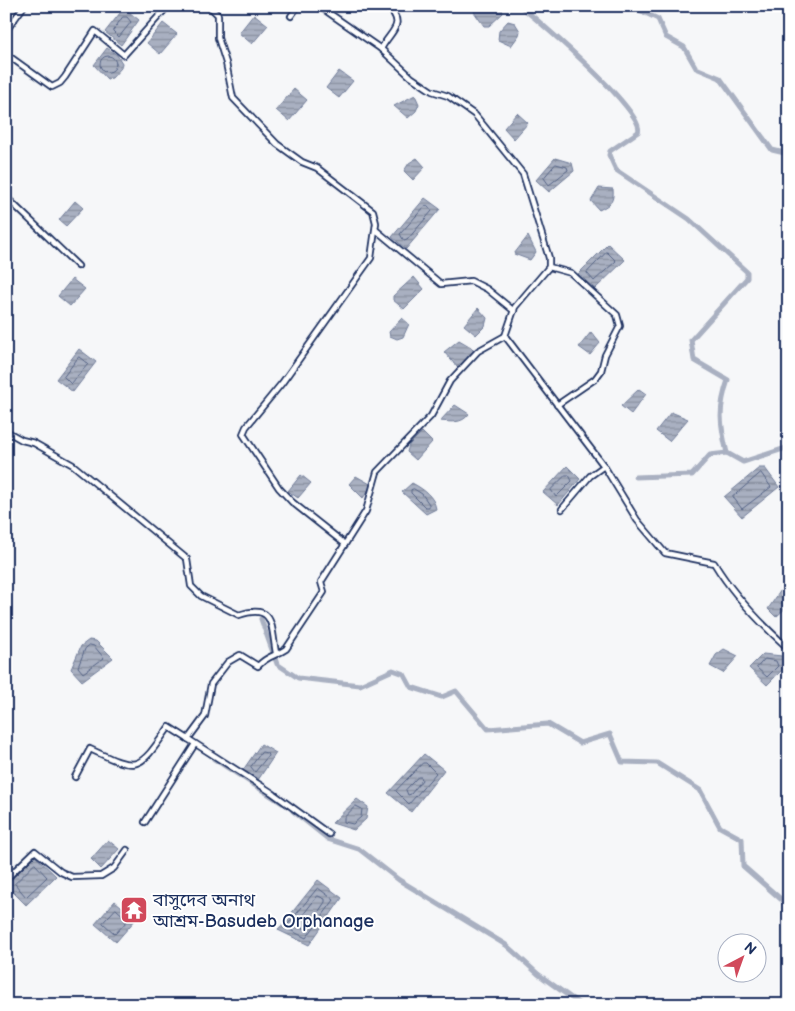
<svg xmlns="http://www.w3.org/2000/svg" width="795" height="1011" font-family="'Balsamiq Sans','Noto Sans Bengali',sans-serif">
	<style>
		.water { fill: url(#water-rules); stroke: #707c99 }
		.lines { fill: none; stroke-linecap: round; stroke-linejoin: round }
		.shore { stroke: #546386; stroke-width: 1 }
		.canal { stroke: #a9b0c1; stroke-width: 5 }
		.minor-casing { stroke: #1b2f5e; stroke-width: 8 }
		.minor { stroke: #fff; stroke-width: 4.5 }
		.labels { text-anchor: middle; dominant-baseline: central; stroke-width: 4; stroke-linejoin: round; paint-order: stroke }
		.poi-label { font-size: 18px; fill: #1b2f5e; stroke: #fff; text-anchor: start }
	</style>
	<defs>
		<pattern id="water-rules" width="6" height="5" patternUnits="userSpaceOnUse" patternTransform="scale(1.25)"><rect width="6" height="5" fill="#a9b0c1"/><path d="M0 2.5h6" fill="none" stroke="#8990a0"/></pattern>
	</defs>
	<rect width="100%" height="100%" fill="#f6f7f9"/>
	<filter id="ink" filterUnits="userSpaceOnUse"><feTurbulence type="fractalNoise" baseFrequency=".02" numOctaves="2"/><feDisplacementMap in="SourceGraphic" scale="10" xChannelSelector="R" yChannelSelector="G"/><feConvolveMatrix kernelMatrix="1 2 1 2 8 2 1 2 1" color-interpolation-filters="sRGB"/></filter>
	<g filter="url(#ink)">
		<g class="water">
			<polygon points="476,6 501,6 503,13 489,26 484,26 474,12"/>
			<polygon points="124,8 139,20 121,45 105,32"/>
			<polygon points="254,14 268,25 252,44 239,33"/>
			<polygon points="508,21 515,23 520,31 519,35 511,46 498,40 499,31"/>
			<polygon points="163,23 177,34 160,54 147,43"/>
			<polygon points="107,48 117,55 122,63 121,68 112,78 107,79 94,65"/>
			<polygon points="339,71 353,81 339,98 326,88"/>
			<polygon points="294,89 307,100 289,121 276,110"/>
			<polygon points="415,95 419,104 416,111 408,118 394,106"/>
			<polygon points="517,113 528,123 514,139 504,128"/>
			<polygon points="417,158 425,167 413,180 404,171 409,163"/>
			<polygon points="555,158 572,163 574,171 549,192 536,180"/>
			<path d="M599,188l14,1c1,13 -2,15 -14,21l-8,-9z"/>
			<polygon points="425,198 440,209 406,249 392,237"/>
			<polygon points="75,201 83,208 66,226 59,220"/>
			<polygon points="528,236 536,252 530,260 514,254"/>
			<polygon points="608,244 625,260 595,289 578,274"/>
			<polygon points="414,277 424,289 404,309 393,300 393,296"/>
			<polygon points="72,279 85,289 70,306 58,296"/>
			<polygon points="478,308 487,318 485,326 476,335 464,325"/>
			<polygon points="402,318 409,324 403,337 397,339 390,336 389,332"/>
			<polygon points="591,332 600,343 590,355 579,347"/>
			<polygon points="459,340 471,347 474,352 458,368 444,352"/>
			<polygon points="79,349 96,362 73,392 56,379"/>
			<polygon points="639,389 646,394 631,414 621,406"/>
			<path d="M455,405l14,9c-7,10 -18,8 -29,7z"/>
			<polygon points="671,412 688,419 669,441 656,431"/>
			<polygon points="422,432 432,442 416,460 407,452 409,445"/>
			<polygon points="567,466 580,479 558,505 543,492"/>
			<polygon points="759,468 765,468 779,487 742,517 724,497"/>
			<polygon points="301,475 311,483 298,498 288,491"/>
			<polygon points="356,476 372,485 363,498 349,484"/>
			<path d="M412,483c11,6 22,13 24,26l-10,5 -24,-22z"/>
			<polygon points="783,587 789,593 789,605 776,617 768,609"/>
			<polygon points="89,640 96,641 113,658 82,681 71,669 81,646"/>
			<polygon points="724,649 738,656 723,673 710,666 716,655"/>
			<polygon points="763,654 782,656 783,669 767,685 749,668"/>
			<polygon points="261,744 276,753 258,780 243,770"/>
			<polygon points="424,754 444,770 411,812 388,793"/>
			<polygon points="357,799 368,807 366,819 354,830 332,823"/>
			<polygon points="108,840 119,849 101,869 91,859"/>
			<polygon points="35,856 56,876 26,905 6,885"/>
			<polygon points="318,880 342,898 309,945 278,930"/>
			<polygon points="115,901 136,919 116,942 95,924"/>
		</g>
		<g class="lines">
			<g class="shore">
				<polygon points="123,17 127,17 131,22 119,37 113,31"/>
				<circle cx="108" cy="64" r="8"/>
				<polygon points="556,164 567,167 568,170 549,185 544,178"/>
				<polygon points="428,206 432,211 407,240 404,241 400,234 425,206"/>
				<polygon points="607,252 616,261 594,281 587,273"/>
				<polygon points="79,357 88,364 71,384 64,377"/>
				<polygon points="761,473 771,487 742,509 733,497"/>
				<polygon points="566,475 569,475 572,481 556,497 551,490"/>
				<polygon points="414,489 422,494 429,504 429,507 425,507 411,493 411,490"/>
				<polygon points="90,645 94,646 104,658 83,673 78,667 85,649"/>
				<polygon points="765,659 776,661 778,666 767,677 757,668"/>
				<polygon points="262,752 267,753 268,756 255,772 251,767"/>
				<polygon points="423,763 426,763 436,773 409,804 396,791"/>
				<polygon points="418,777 421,777 422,780 411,794 408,795 406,790"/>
				<polygon points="356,806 362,809 361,817 353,824 344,822 344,818"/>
				<polygon points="35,864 47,877 26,897 15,884"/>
				<polygon points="318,888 334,900 306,938 288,929 287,926"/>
				<polygon points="318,896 325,899 325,902 307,929 298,927 297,923"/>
				<polygon points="116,909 128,920 115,934 103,923"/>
			</g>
			<g class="canal">
				<path d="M520,6c18,14 128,108 118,126l-28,19 -1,4 7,15 73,49 58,53v6l-56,62 3,20 34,20c-10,29 -8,44 -1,73"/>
				<polyline points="631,6 658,19 666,37 684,47 696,68 720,78 772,150 789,154"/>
				<polyline points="635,477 692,475 710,455 727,453 743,462 789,447"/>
				<polyline points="261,619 277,664 298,678 360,685 393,670 404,674 411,687 442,697 456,691 488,729 548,724 580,743 610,734 622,762 657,763 700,790 720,827 742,839 743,866 783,901 789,902"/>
				<polyline points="214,759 282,803"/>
				<polyline points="293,811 328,839 359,849 399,880 506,945 538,974 581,1005"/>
			</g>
			<g class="minor-casing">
				<g id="minor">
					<polyline points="209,6 218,15 218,38 226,63 233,98 277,144 302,162 317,168 373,211 376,223 371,258 282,383 246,427 243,434 279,488 292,502 345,544"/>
					<polyline points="319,6 381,49"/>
					<path d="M387,6c20,19 4,24 -6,43l30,28 21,14 16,5 27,19 48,59 26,84v9l-34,40 -10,29 99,130 33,54 28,33 49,10c20,33 46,60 75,86"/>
					<polyline points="291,16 298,6"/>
					<polyline points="6,31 24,6"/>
					<polyline points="6,54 52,87 60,83 65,77 95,31 124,55 168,6"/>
					<polyline points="6,84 6,85"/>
					<polyline points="6,197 78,266"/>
					<polyline points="376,230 441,284 471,281 487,289 514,311"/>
					<polyline points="549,267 571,273 617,315 620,326 605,355 601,371 595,379 557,405"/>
					<path d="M6,431l16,9 12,3 39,22 114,94 4,27 10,10 38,19c36,-12 32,11 37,38"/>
					<polyline points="562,509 590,476 604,466"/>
					<polyline points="188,739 271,792 329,834"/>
					<path d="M75,777l15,-28c49,23 48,22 79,-22l19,12 17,-23 6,-32 17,-22 12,-7 18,11c10,-11 18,-10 28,-17l38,-57 -3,-10 45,-71 11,-39 54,-56 19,-35 28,-30 27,-15"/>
					<polyline points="145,822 195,744"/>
					<polyline points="6,879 35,851 61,872 72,877 101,876 114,868 127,850"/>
				</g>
			</g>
			<use href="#minor" class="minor"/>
		</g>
	</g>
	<defs>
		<g id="temple-square" transform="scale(1.4375)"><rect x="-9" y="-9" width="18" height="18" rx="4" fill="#d1495b" stroke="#fff"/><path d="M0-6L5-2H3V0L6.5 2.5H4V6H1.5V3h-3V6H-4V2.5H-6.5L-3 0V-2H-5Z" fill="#fff"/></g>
	</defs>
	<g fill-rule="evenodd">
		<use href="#temple-square" x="134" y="910"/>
	</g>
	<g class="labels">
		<g class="poi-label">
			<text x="153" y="900">বাসুদেব অনাথ<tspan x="153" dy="21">আশ্রম-Basudeb Orphanage</tspan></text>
		</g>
	</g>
	<rect width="795" height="1011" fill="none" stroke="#fff" stroke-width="25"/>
	<rect x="12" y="12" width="770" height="986" fill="none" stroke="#1b2f5e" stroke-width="2" filter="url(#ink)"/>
	<g transform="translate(742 958) rotate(41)"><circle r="24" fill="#ffffff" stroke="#a4acbf"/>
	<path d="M0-4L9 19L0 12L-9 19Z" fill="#d1495b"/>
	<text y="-8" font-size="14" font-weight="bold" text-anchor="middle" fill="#1b2f5e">N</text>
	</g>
</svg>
